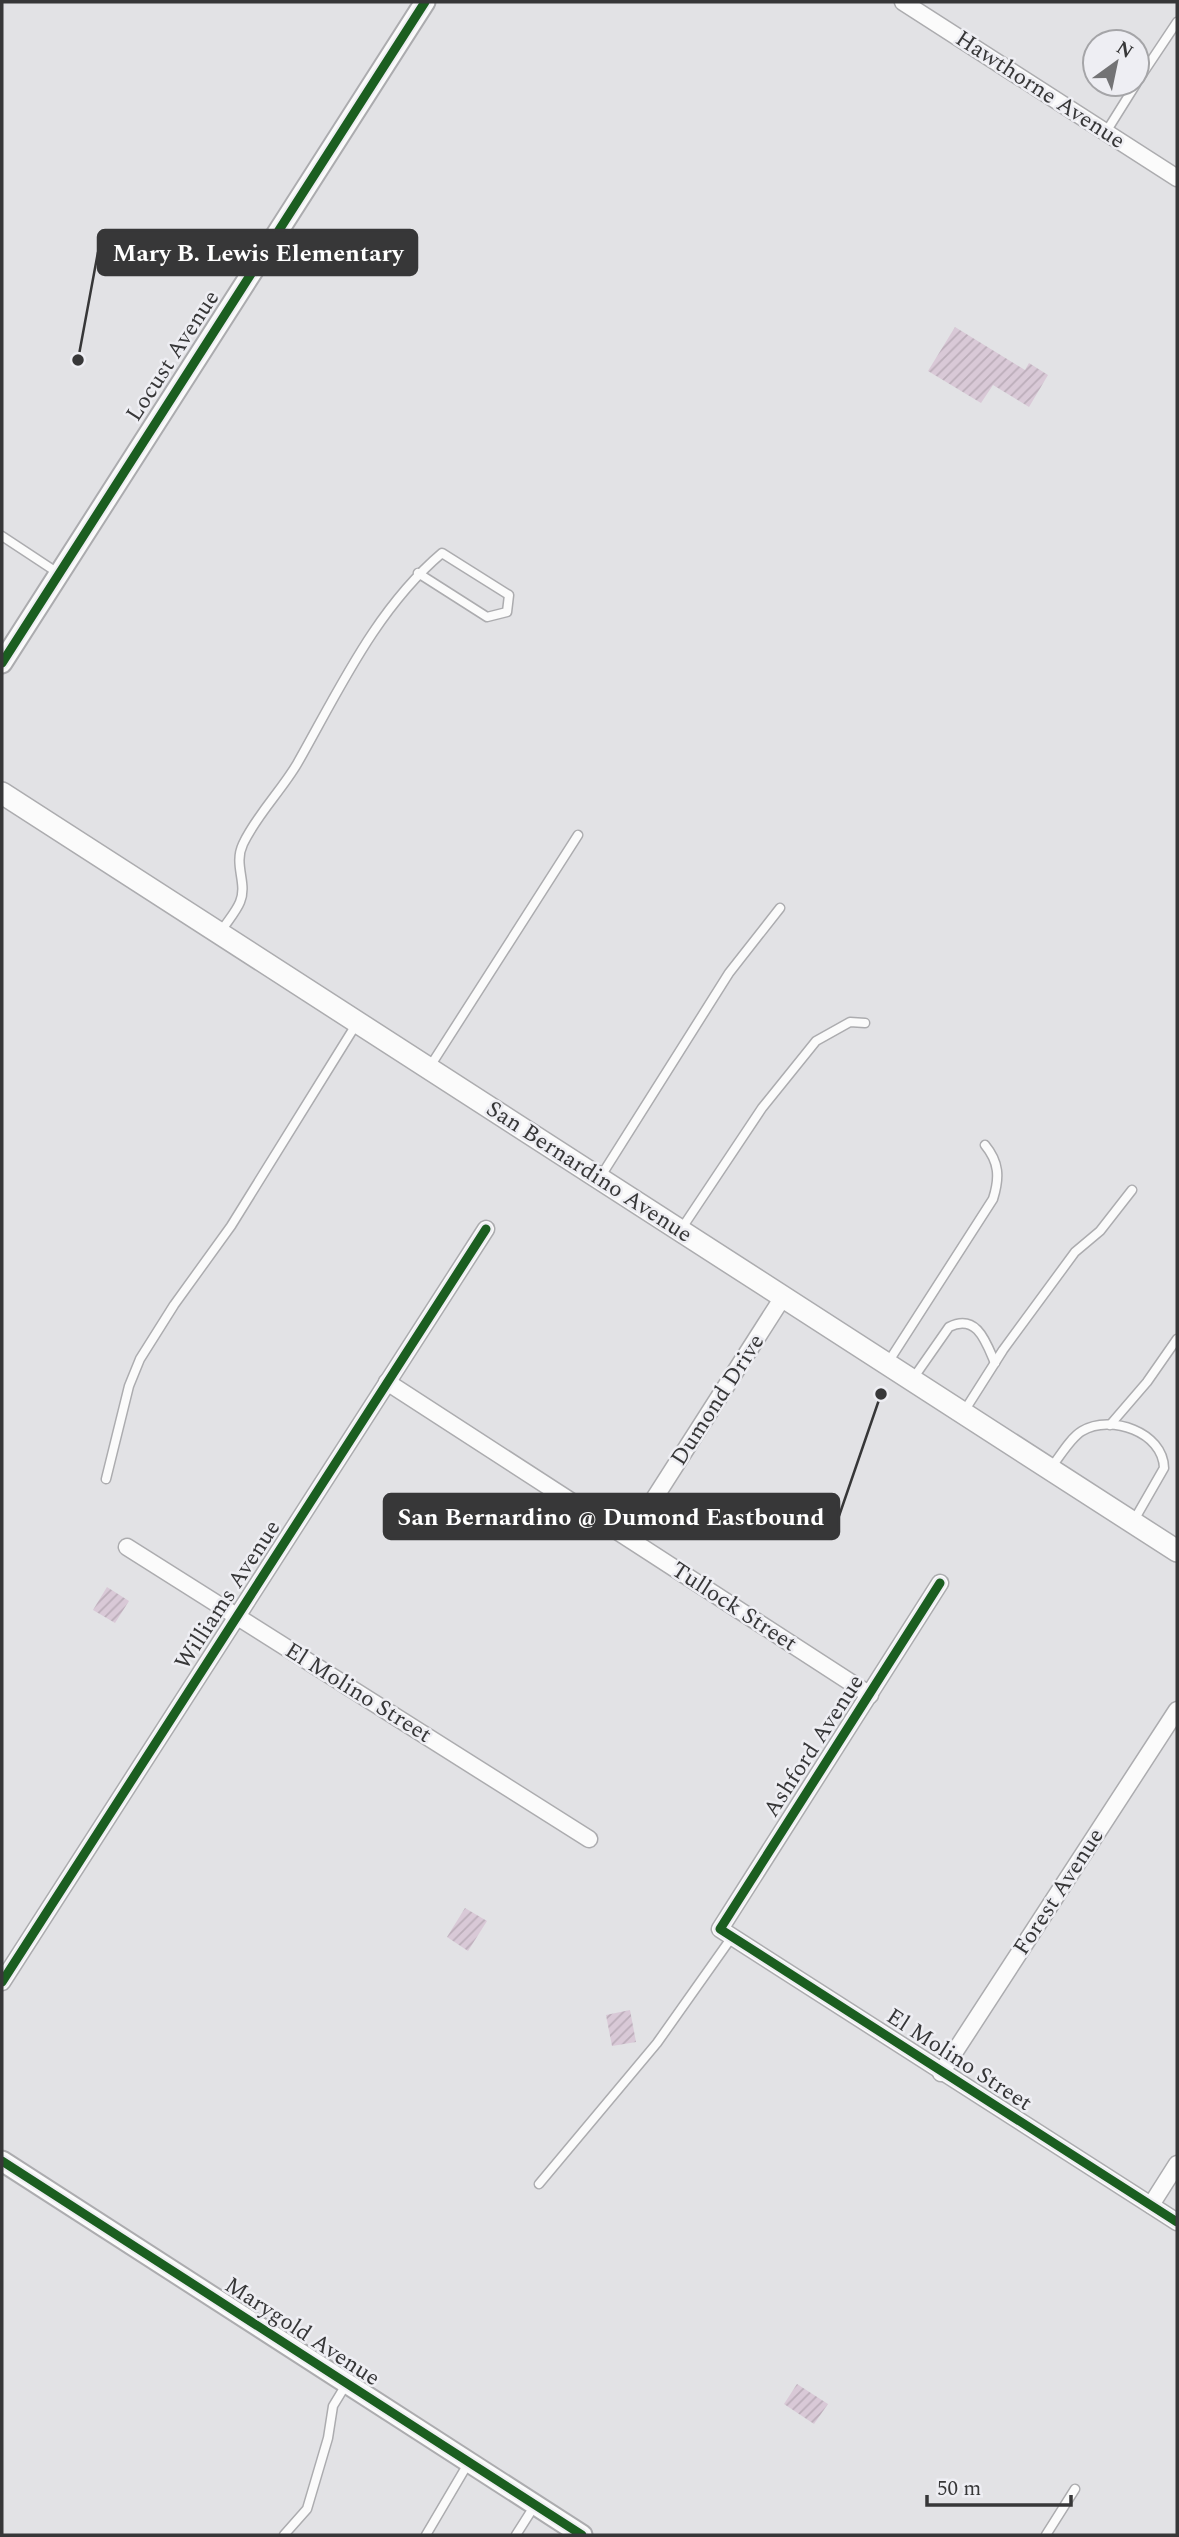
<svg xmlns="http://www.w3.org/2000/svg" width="1179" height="2537" font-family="Spectral,serif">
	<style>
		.building { fill: url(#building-hatch) }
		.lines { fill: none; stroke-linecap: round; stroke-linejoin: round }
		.service-casing { stroke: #acacaf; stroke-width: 11 }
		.minor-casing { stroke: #acacaf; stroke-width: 19 }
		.tertiary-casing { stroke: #acacaf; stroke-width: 23 }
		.secondary-casing { stroke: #acacaf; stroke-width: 24 }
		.service { stroke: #fbfbfb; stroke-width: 8 }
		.minor { stroke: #fbfbfb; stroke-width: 16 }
		.tertiary { stroke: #fbfbfb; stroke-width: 19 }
		.secondary { stroke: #fbfbfb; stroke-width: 21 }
		.cycleway-casing { stroke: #eeeef3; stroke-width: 13 }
		.cycleway { stroke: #1b5e20; stroke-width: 9 }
		.labels { text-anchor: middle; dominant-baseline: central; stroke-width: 5; stroke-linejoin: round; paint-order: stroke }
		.street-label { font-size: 23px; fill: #373738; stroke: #eeeef3 }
		.leader { fill: none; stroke: #373738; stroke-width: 2.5 }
		.callout-dot { fill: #373738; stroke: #eeeef3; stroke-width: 2.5 }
		.callout { fill: #373738; stroke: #373738; stroke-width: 2.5 }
		.callout-label { font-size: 24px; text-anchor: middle; font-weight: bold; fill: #fff }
	</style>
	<defs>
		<pattern id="building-hatch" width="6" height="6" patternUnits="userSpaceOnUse" patternTransform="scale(1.75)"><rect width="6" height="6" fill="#d9c9d7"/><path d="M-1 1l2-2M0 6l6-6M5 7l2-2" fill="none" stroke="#bbadb9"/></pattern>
	</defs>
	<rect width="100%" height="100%" fill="#e2e2e5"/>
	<g class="building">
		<polygon points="955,327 1025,370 1029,363 1048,375 1029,407 993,385 981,403 928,371"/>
		<polygon points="107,1587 129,1601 115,1623 93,1610"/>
		<polygon points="465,1908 487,1921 468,1951 447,1937"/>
		<polygon points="630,2010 636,2042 612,2046 606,2015"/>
		<polygon points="797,2384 828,2404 814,2424 784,2404"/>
	</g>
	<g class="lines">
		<g class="service-casing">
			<g id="service">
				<polyline points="1137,82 1177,22"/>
				<polyline points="1106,132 1136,84"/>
				<polyline points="2,536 58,573"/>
				<path d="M220,933c6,-10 16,-21 20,-31 8,-19 -7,-37 3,-58 13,-28 38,-53 54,-80 42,-74 79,-155 145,-211l67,42 -2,17 -20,5 -69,-44"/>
				<polyline points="429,1068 578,835"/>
				<polyline points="601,1176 729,973 780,908"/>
				<polyline points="682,1228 762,1108 816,1041 850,1022 865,1023"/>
				<path d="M887,1364l106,-165c7,-22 6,-37 -8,-54"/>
				<path d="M912,1380l37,-53c28,-14 37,15 46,36"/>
				<polyline points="963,1413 1003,1350 1075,1252 1100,1231 1132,1190"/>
				<polyline points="1110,1425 1147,1382 1177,1339"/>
				<path d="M1050,1469c9,-11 20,-31 32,-38 29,-17 81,1 82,37l-31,54"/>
				<polyline points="106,1479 129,1386 140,1359 174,1305 231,1226 357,1023"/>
				<polyline points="539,2184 657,2043 732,1937"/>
				<polyline points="284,2535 307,2509 328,2438 333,2406 347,2383"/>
				<polyline points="426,2535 469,2462"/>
				<polyline points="516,2535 535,2505"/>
				<polyline points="1046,2535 1075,2489"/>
			</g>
		</g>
		<g class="minor-casing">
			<g id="minor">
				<polyline points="903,2 1177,178"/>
				<polyline points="387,1382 870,1695"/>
				<polyline points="629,1538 783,1297"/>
				<polyline points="127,1547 589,1839"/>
				<polyline points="940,1583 720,1929 1177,2222"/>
				<polyline points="2,1982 486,1229"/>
				<polyline points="941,2073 1177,1710"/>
				<polyline points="1151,2205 1177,2164"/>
			</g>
		</g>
		<g class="tertiary-casing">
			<g id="tertiary">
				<polyline points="2,663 425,2"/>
				<polyline points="2,2161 582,2535"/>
			</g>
		</g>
		<g class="secondary-casing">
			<polyline id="secondary" points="2,793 1177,1551"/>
		</g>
		<use href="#service" class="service"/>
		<use href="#minor" class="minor"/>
		<use href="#tertiary" class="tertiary"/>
		<use href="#secondary" class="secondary"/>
		<g class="cycleway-casing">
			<g id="cycleway">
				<polyline points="2,663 425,2"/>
				<polyline points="940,1583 720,1929 1177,2222"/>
				<polyline points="2,1982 486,1229"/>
				<polyline points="2,2161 582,2535"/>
			</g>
		</g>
		<use href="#cycleway" class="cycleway"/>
	</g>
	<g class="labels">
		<g class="street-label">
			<text transform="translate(1040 90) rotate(33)">Hawthorne Avenue</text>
			<text transform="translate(173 356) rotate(-57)">Locust Avenue</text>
			<text transform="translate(589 1172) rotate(33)">San Bernardino Avenue</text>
			<text transform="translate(718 1400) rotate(-57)">Dumond Drive</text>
			<text transform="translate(228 1595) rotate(-57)">Williams Avenue</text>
			<text transform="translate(734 1607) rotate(33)">Tullock Street</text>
			<text transform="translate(358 1693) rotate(32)">El Molino Street</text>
			<text transform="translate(814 1746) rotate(-57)">Ashford Avenue</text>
			<text transform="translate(1059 1892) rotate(-57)">Forest Avenue</text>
			<text transform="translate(959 2060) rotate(33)">El Molino Street</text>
			<text transform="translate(302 2332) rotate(33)">Marygold Avenue</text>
		</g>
	</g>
	<path class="leader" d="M78 360L98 252M881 1394L839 1516"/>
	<g class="callout-dot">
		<circle cx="78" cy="360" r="7"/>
		<circle cx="881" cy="1394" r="7"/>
	</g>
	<g class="callout">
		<rect x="98" y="230" width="319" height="45" rx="7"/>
		<rect x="384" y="1494" width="455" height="45" rx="7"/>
	</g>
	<g class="callout-label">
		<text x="258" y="261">Mary B. Lewis Elementary</text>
		<text x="611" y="1525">San Bernardino @ Dumond Eastbound</text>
	</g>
	<rect width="1179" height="2537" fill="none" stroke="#373738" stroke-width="7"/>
	<g transform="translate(1116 63) rotate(33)"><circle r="33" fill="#eeeef3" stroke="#a5a5a8" stroke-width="2"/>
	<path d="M0-5L12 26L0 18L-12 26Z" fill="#737375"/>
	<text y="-10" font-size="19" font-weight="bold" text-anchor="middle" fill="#373738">N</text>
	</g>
	<path d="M927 2495v10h144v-10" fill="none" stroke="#373738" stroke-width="3.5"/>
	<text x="937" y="2495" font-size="21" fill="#373738" stroke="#eeeef3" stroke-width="5" paint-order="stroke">50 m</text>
</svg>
